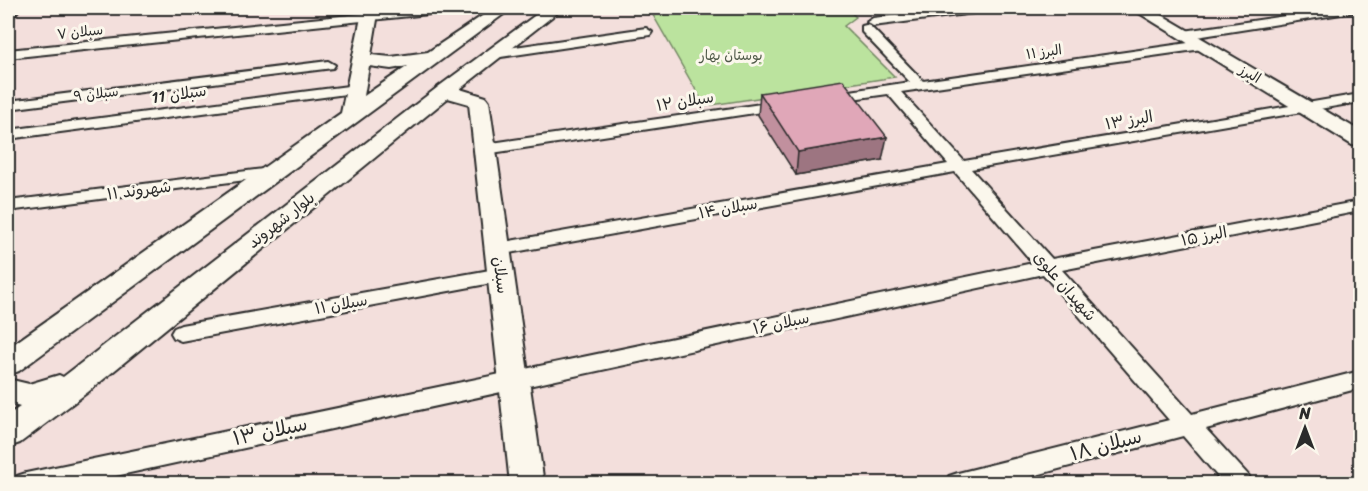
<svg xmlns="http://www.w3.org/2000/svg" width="1368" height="491" font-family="Sriracha,'Playpen Sans Arabic',sans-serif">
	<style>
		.green { fill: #bbe39e; stroke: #738764; stroke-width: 1.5 }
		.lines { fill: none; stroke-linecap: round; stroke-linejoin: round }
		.street-casing { stroke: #2b2b2b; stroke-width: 4 }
		.secondary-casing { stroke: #2b2b2b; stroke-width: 4 }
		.street { fill: #fbf7ec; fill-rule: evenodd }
		.secondary { fill: #fbf7ec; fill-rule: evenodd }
		.wall { fill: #c1909e; stroke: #2b2b2b; stroke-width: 1.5 }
		.shaded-wall { fill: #9d7581; stroke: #2b2b2b; stroke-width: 1.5 }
		.building { fill: #e0a7b8; stroke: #2b2b2b; stroke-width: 1.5 }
		.labels { text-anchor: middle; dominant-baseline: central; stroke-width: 6; stroke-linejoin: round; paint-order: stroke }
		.far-street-label { font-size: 14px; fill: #2b2b2b; stroke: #fbf7ec }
		.far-park-label { font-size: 14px; fill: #4f5948; stroke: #fbf7ec }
		.street-label { font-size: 16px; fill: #2b2b2b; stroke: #fbf7ec }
		.near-street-label { font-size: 20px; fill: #2b2b2b; stroke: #fbf7ec }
	</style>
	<rect width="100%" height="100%" fill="#f3dfdc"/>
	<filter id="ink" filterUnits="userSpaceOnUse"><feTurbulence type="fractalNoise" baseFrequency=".0167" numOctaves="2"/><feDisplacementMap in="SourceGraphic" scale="12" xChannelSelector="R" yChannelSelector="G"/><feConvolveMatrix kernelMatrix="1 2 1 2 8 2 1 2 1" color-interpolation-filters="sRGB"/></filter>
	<g filter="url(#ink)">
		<polygon class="green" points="649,8 846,8 856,17 844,26 895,77 705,106"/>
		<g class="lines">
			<g class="street-casing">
				<g id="street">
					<polygon points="8,8 20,8 12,18 8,19"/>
					<polygon points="419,8 454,8 448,12 8,58 8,50"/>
					<polygon points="958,8 988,8 982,12 873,26 867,22 873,18"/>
					<polygon points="1339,8 1360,8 1360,11 1184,39 1178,35 1184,31"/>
					<polygon points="866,25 870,26 923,81 1202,41 1208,45 1202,49 901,92 964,161 1360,94 1360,102 971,169 1052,259 1360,201 1360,211 1062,270 1192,414 1360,371 1360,388 1206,429 1249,476 1252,484 1224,484 1183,436 1002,484 946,484 949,476 958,473 1169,420 1043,274 79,484 14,484 17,476 26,473 1033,263 955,172 498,255 492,253 489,249 492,245 498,243 948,164 888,94 830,102 823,98 830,94 910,82 862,32 862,26"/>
					<polygon points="646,28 652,32 650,35 494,58 488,54 494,50"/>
					<polygon points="328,61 335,65 333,68 8,109 8,101"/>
					<polygon points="356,85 363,89 361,92 8,139 8,130"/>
					<polygon points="782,101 789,105 787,108 485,154 477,149 485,144"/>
					<polygon points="271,168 277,170 279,173 277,176 8,211 8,201"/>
					<polygon points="501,268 508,270 510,275 508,280 181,341 174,338 171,333 174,328 181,325"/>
				</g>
			</g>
			<g class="secondary-casing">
				<g id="secondary">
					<path d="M363,8h16l-8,47 20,2 37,-5 66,-44h18l-493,363 -11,4v-27l333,-235zM369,66l22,3 17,-3 -44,30z"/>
					<polygon points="545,8 563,8 460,89 486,97 489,101 544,484 510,484 469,104 448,98 88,392 20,443 8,447 8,415 20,407 8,403 8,379 29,384 59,375 63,377 438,87"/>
					<polygon points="1131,8 1150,8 1360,131 1360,146 1352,145"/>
				</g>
			</g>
			<use href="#street" class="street"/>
			<use href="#secondary" class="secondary"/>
		</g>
		<polygon class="wall" points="760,93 882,160 796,175 758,115"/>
		<polygon class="shaded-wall" points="887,137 882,160 796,175 798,152"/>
		<polygon class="building" points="843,80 887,137 798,152 760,93"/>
	</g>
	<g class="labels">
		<g class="far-street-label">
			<text transform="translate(80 32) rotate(-6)">سبلان ۷</text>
			<text transform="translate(1044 52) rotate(-8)">البرز ۱۱</text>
			<text transform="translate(1250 74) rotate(31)">البرز</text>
			<text transform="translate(96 94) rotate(-7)">سبلان ۹</text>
		</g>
		<g class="far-park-label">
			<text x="731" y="55">بوستان بهار</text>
		</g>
		<g class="street-label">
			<text transform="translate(179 94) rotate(-8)">سبلان 11</text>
			<text transform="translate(685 101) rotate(-9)">سبلان ۱۲</text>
			<text transform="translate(1129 120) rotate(-10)">البرز ۱۳</text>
			<text transform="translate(139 190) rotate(-7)">شهروند ۱۱</text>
			<text transform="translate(728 208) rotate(-10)">سبلان ۱۴</text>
			<text transform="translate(281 220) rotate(-38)">بلوار شهروند</text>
			<text transform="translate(1204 236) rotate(-11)">البرز ۱۵</text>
			<text transform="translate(501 275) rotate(83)">سبلان</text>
			<text transform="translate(1065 286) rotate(49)">شهیدان علوی</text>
			<text transform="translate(341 304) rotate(-10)">سبلان ۱۱</text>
			<text transform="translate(781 323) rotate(-12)">سبلان ۱۶</text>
		</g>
		<g class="near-street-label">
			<text transform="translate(270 431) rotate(-12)">سبلان ۱۳</text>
			<text transform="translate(1106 445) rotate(-15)">سبلان ۱۸</text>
		</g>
	</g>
	<rect width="1368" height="491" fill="none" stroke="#fbf7ec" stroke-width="30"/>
	<rect x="15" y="15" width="1338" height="461" fill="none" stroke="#2b2b2b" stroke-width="2" filter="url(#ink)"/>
	<g transform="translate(1305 428)" stroke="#fbf7ec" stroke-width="4.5" paint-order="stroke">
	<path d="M0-4.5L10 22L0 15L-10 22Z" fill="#2b2b2b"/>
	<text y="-9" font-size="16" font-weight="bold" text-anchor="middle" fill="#2b2b2b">N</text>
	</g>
</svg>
